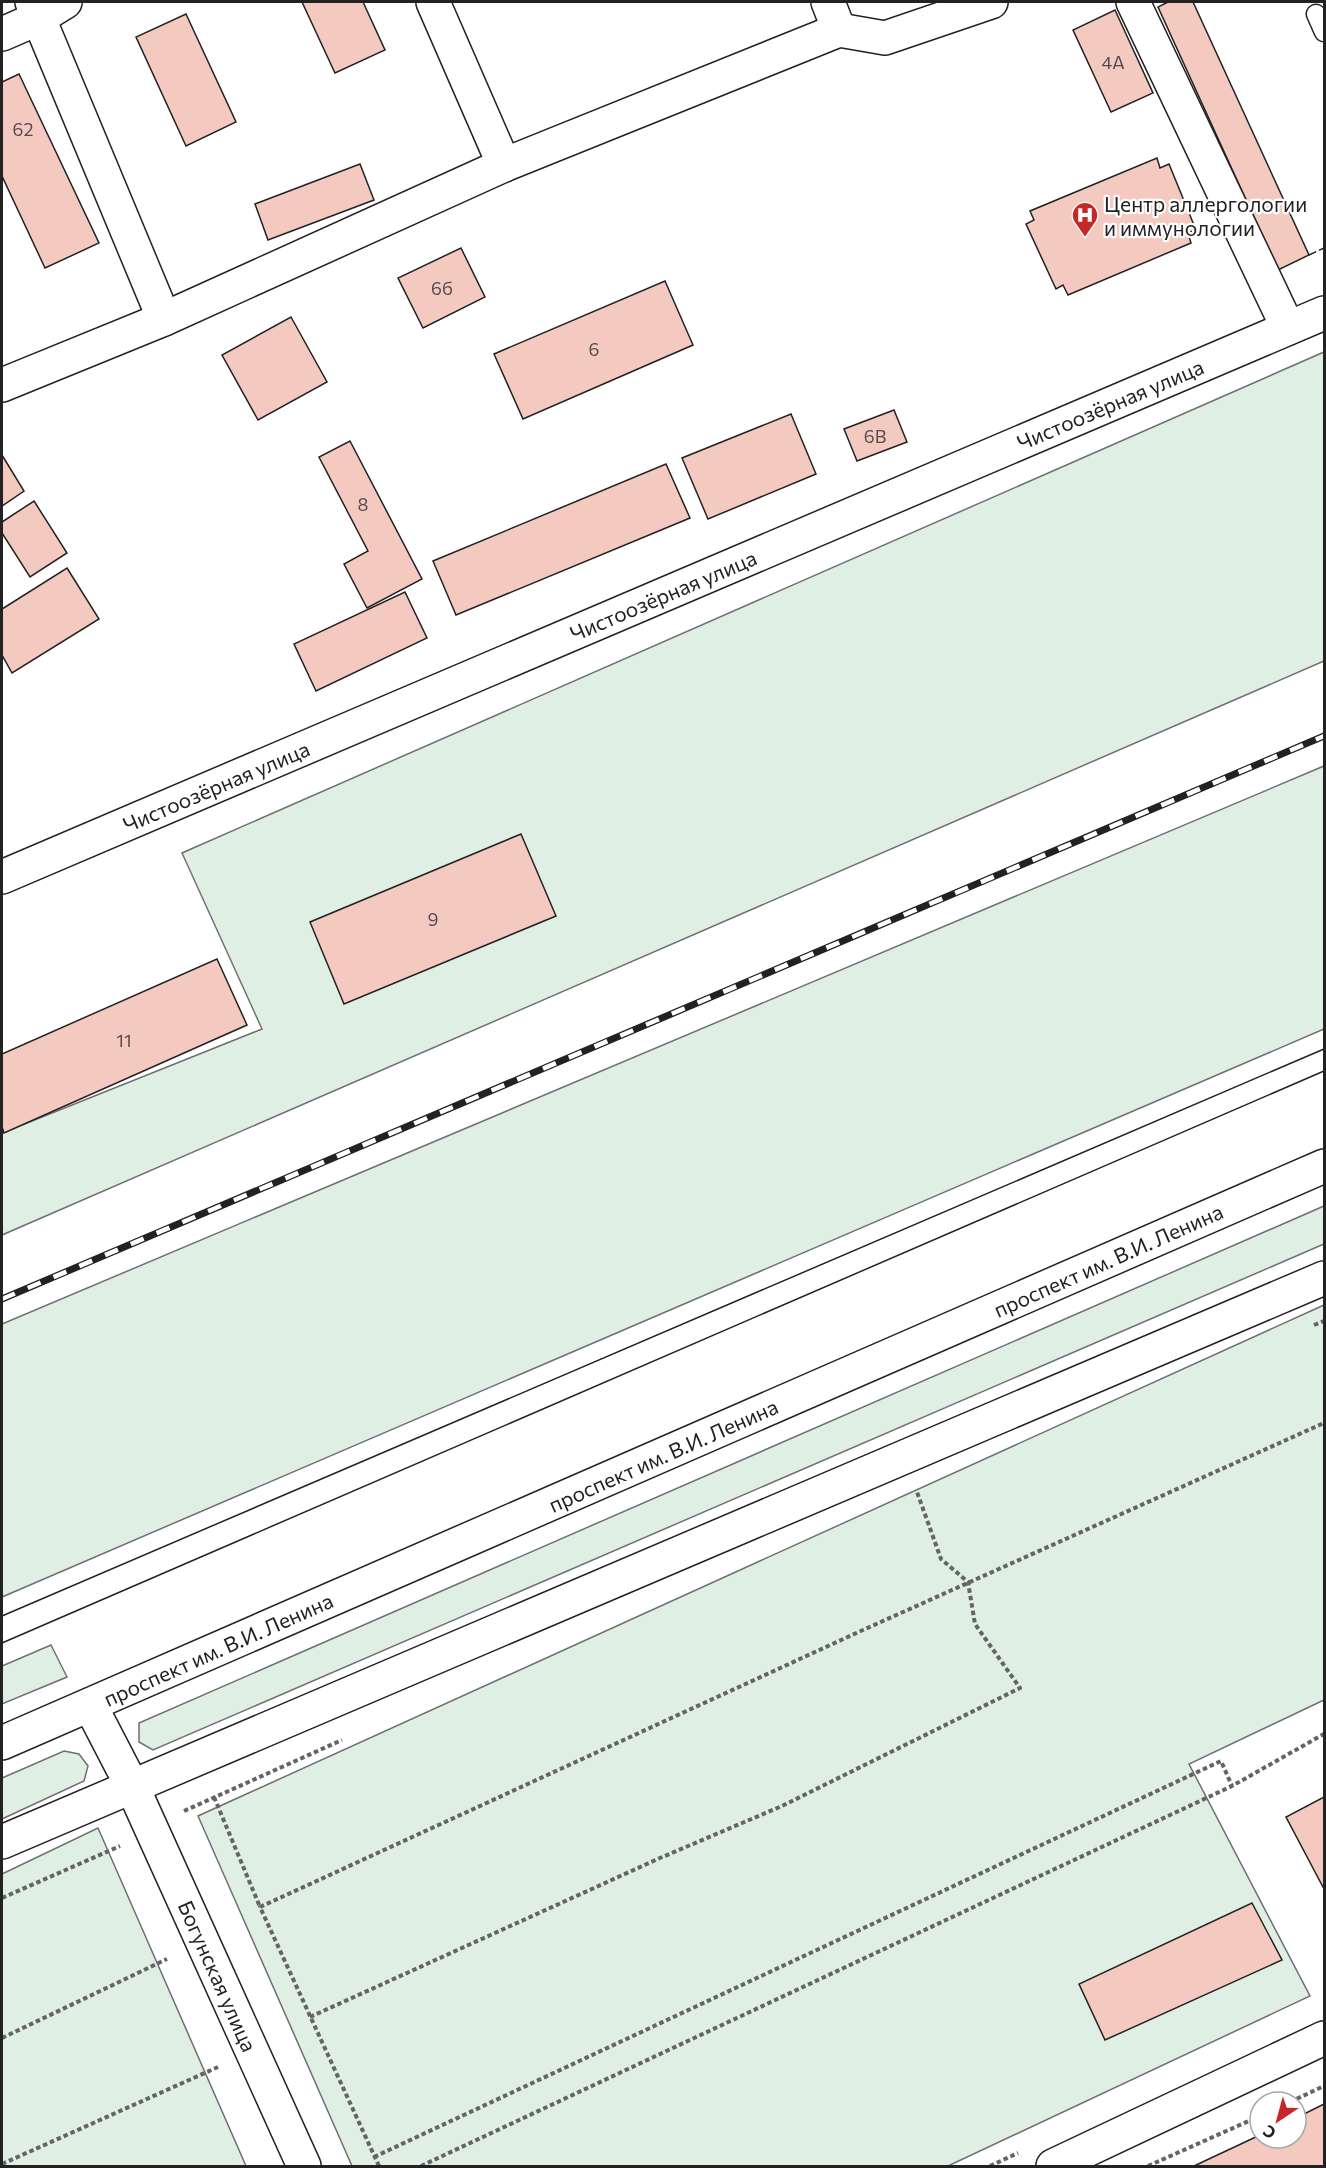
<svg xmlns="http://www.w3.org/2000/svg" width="1326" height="2168" font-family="Commissioner,sans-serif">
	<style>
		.green { fill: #e0efe3; stroke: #6f6f6f; stroke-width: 1.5 }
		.building { fill: #f3c9c0; stroke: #222; stroke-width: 1.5 }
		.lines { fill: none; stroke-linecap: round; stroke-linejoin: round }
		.lane-casing { stroke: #222; stroke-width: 21 }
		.street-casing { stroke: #222; stroke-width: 36 }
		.primary-casing { stroke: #222; stroke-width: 36 }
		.path { stroke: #646464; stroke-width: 4; stroke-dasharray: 4.5 3; stroke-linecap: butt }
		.lane { stroke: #fff; stroke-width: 18 }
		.street { stroke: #fff; stroke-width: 33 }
		.primary { stroke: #fff; stroke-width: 33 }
		.tram { stroke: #222; stroke-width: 1.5 }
		.rail-casing { stroke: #222; stroke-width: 7 }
		.rail { stroke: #fff; stroke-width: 4.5; stroke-dasharray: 14; stroke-linecap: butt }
		.fence { stroke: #222; stroke-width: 1.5; stroke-dasharray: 8 3; stroke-linecap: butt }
		.labels { text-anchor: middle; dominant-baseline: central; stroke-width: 4.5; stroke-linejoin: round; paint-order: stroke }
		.number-label { font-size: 18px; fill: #564c4a }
		.poi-label { font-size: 21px; fill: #222; stroke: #fff; text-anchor: start }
		.street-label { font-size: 21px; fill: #222; stroke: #fff }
	</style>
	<rect width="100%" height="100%" fill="#fff"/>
	<g class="green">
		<polygon points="1324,352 1324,661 2,1235 2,1133 262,1029 182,853"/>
		<polygon points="1324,766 1324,1029 2,1597 2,1324"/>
		<polygon points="1324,1206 1324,1244 153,1750 139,1742 139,1723"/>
		<polygon points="1324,1305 1324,1700 1189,1764 1310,1996 948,2166 352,2166 198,1816"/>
		<polygon points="51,1645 67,1677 2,1704 2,1666"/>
		<polygon points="64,1751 79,1754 88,1766 84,1781 2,1819 2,1778"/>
		<polygon points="98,1828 246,2166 2,2166 2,1874"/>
	</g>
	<g class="building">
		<polygon points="302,2 363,2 385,50 335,73"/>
		<polygon points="1168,2 1193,2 1309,255 1278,270 1158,7"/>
		<polygon points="1115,10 1153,93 1111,112 1073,30"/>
		<polygon points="186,14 236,122 186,146 136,37"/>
		<polygon points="19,74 99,243 45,268 2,176 2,82"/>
		<polygon points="1157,158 1160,168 1169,164 1196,230 1188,233 1191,243 1068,295 1063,285 1056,289 1026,224 1034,220 1030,211"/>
		<polygon points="360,164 374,200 268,240 255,204"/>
		<polygon points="461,248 485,297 423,328 398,278"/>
		<polygon points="665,281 693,345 523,419 494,354"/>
		<polygon points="291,317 327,382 258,420 222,355"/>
		<polygon points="894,410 907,442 857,461 844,429"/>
		<polygon points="791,414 816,474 708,519 682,458"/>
		<polygon points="350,441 422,579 367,608 344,564 368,551 319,457"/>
		<polygon points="2,455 24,491 2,506"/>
		<polygon points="666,464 690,518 456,615 433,561"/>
		<polygon points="34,501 67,553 30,577 2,533 2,522"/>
		<polygon points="67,568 99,619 12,673 2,655 2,609"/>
		<polygon points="405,592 427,638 316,691 294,644"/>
		<polygon points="521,834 556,916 344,1004 310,922"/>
		<polygon points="217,959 247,1025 4,1133 2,1127 2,1054"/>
		<polygon points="1324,1797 1324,1886 1323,1887 1286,1817"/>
		<polygon points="1252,1903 1282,1960 1105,2040 1079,1984"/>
		<polygon points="1324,2104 1324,2166 1194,2166 1260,2135 1260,2138 1296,2138 1296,2118"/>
	</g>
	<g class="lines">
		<g class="lane-casing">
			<polyline id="lane" points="1316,14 1324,32"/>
		</g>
		<g class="street-casing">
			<g id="street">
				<polyline points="32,2 164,319"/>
				<polyline points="433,2 504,165"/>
				<polyline points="828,2 839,30"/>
				<polyline points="1133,2 1288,328"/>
				<polyline points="2,34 39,18 65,2"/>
				<polyline points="2,385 164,319 504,165 839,30 885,38 991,2"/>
				<polyline points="2,877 1324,313"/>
				<polyline points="132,1786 304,2166"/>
				<polyline points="1053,2166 1324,2038"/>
			</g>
		</g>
		<g class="primary-casing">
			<g id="primary">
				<polyline points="90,1705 132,1786"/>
				<polyline points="2,1743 1324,1166"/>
				<polyline points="2,1842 1324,1278"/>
			</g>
		</g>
		<g class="path">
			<polyline points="1314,1325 1324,1321"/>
			<polyline points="214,1797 260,1907"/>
			<polyline points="184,1811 342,1740"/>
			<polyline points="2,1898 120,1846"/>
			<polyline points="310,2017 660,1858 782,1806 1020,1688 975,1624 968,1582 941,1559 917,1492"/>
			<polyline points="2,2038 167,1959"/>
			<polyline points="1290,2102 1324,2086"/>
			<polyline points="374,2157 1221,1761 1232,1786"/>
			<polyline points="2,2164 218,2067"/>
			<polyline points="379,2166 260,1907 863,1630 1324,1423"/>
			<polyline points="421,2166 1232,1786 1324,1734"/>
			<polyline points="990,2166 1018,2153"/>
			<polyline points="1148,2166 1260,2116"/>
		</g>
		<use href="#lane" class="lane"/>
		<use href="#street" class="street"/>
		<use href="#primary" class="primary"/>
		<g class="tram">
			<polyline points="2,1616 1324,1049"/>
			<polyline points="2,1643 1324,1071"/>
		</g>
		<g class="rail-casing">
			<polyline id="rail" points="2,1299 1324,736"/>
		</g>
		<use href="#rail" class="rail"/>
		<polyline class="fence" points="1309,255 1324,248"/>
	</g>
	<defs>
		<g id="hospital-pin" transform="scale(1.35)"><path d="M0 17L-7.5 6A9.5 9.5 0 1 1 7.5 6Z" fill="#c62828" stroke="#fff"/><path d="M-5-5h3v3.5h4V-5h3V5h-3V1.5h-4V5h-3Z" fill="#fff"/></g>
	</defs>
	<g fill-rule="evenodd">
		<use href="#hospital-pin" x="1085" y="215"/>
	</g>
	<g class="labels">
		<g class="number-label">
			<text x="1113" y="62">4А</text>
			<text x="23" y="129">62</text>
			<text x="442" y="288">6б</text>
			<text x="594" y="349">6</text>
			<text x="875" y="436">6В</text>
			<text x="363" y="504">8</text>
			<text x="433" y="919">9</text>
			<text x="124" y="1040">11</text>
		</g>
		<g class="poi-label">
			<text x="1104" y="203">Центр аллергологии<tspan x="1104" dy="24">и иммунологии</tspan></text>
		</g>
		<g class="street-label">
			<text transform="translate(1110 404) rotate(-23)">Чистоозёрная улица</text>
			<text transform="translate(663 595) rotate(-23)">Чистоозёрная улица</text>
			<text transform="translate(216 786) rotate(-23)">Чистоозёрная улица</text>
			<text transform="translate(1108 1260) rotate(-24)">проспект им. В.И. Ленина</text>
			<text transform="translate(663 1455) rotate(-24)">проспект им. В.И. Ленина</text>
			<text transform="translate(218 1649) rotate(-24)">проспект им. В.И. Ленина</text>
			<text transform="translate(218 1976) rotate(66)">Богунская улица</text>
		</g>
	</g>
	<rect width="1326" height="2168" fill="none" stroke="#222222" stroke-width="6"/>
	<g transform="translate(1278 2120) rotate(216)"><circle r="28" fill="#ffffff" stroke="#a7a7a7" stroke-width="1.5"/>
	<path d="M0-4.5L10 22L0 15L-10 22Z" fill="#c62828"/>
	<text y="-9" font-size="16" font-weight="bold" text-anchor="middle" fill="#222222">С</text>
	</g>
</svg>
